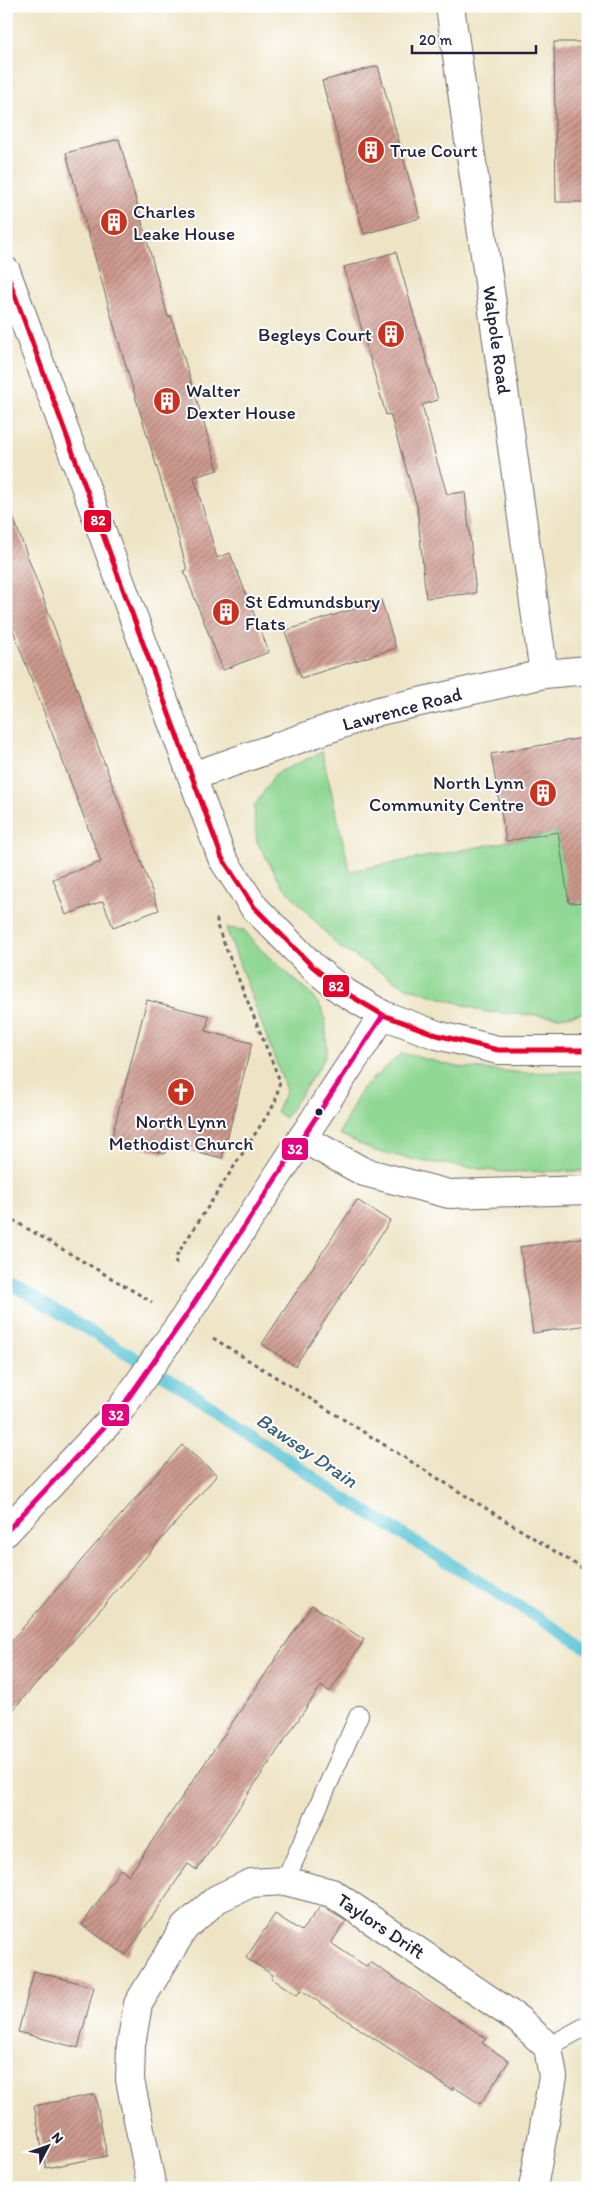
<svg xmlns="http://www.w3.org/2000/svg" width="594" height="2194" font-family="Itim,sans-serif">
	<style>
		.grass { fill: #8fd793; stroke: #587c67 }
		.lines { fill: none; stroke-linecap: round; stroke-linejoin: round }
		.stream { stroke: #59c3d5; stroke-width: 12 }
		.building { fill: url(#building-hatch) }
		.service-casing { stroke: #69666b; stroke-width: 20 }
		.minor-casing { stroke: #69666b; stroke-width: 30 }
		.path { stroke: #69666b; stroke-width: 3; stroke-dasharray: 4 4; stroke-linecap: butt }
		.service { stroke: #fff; stroke-width: 18 }
		.minor { stroke: #fff; stroke-width: 28 }
		.bus-1-casing { stroke: #fff; stroke-width: 9 }
		.bus-2-casing { stroke: #fff; stroke-width: 9 }
		.bus-1 { stroke: #e4002b; stroke-width: 5 }
		.bus-2 { stroke: #e5007d; stroke-width: 5 }
		.bus-dot { fill: #22223b; stroke: #fff; stroke-width: 2 }
		.labels { text-anchor: middle; dominant-baseline: central; stroke-width: 4; stroke-linejoin: round; paint-order: stroke }
		.poi-label { font-size: 19px; fill: #22223b; stroke: #fff; text-anchor: start }
		.street-label { font-size: 19px; fill: #22223b; stroke: #fff }
		.water-label { font-size: 20px; font-style: italic; fill: #386279; stroke: #fff }
		.line-badge { stroke: #fff; stroke-width: 2 }
		.badge-label { font-size: 14px; text-anchor: middle; font-weight: bold; fill: #fff }
	</style>
	<defs>
		<pattern id="building-hatch" width="6" height="6" patternUnits="userSpaceOnUse" patternTransform="scale(1.25)"><rect width="6" height="6" fill="#cd998d"/><path d="M-1 1l2-2M0 6l6-6M5 7l2-2" fill="none" stroke="#a67c74"/></pattern>
	</defs>
	<rect width="100%" height="100%" fill="#fff"/>
	<filter id="ink" filterUnits="userSpaceOnUse"><feTurbulence type="fractalNoise" baseFrequency=".02" numOctaves="2"/><feDisplacementMap in="SourceGraphic" scale="10" xChannelSelector="R" yChannelSelector="G"/><feConvolveMatrix kernelMatrix="1 2 1 2 8 2 1 2 1" color-interpolation-filters="sRGB"/></filter>
	<filter id="wash" filterUnits="userSpaceOnUse"><feTurbulence type="fractalNoise" baseFrequency=".0096" numOctaves="4" result="noise"/><feDisplacementMap in="SourceGraphic" scale="20" xChannelSelector="R" yChannelSelector="G"/><feGaussianBlur stdDeviation="1.12" result="paint"/><feColorMatrix in="noise" values="0 0 0 0 0 0 0 0 0 0 0 0 0 0 0 0 0 1.4 0 .05"/><feComposite in="paint" operator="in"/></filter>
	<g filter="url(#wash)">
		<rect width="100%" height="100%" fill="#eee4c5"/>
		<g class="grass">
			<polygon points="322,752 350,871 558,832 562,860 588,856 588,1012 561,1017 487,1012 406,987 339,947 282,885 257,842 254,807 275,774"/>
			<polygon points="226,928 244,930 259,948 311,994 322,1009 325,1018 327,1050 322,1063 285,1118 276,1112 286,1092 283,1081"/>
			<polygon points="402,1053 458,1067 523,1073 588,1071 588,1171 502,1172 421,1161 375,1151 339,1134 362,1088"/>
		</g>
		<g class="lines">
			<polyline class="stream" points="6,1281 150,1367 206,1402 333,1491 588,1649"/>
		</g>
		<g id="blocks">
			<g class="building">
				<polygon points="554,42 588,42 588,202 556,202"/>
				<polygon points="378,66 420,218 364,234 322,81"/>
				<polygon points="119,139 168,317 171,316 218,470 194,477 217,558 230,553 269,652 223,670 184,571 187,570 179,540 116,333 66,153"/>
				<polygon points="396,252 438,400 422,405 436,458 447,494 465,492 476,593 426,598 417,506 390,414 386,415 344,267"/>
				<polygon points="10,509 159,910 113,927 103,901 66,915 53,879 101,862 6,612 6,510"/>
				<polygon points="381,600 396,648 301,678 285,631"/>
				<polygon points="588,737 588,902 569,903 558,832 506,841 491,754"/>
				<polygon points="147,1000 209,1016 206,1031 252,1043 222,1158 167,1144 165,1154 111,1140"/>
				<polygon points="357,1200 390,1221 295,1366 262,1344"/>
				<polygon points="588,1237 588,1325 533,1333 520,1247"/>
				<polygon points="182,1445 217,1475 6,1718 6,1647"/>
				<polygon points="312,1605 364,1640 330,1692 321,1686 197,1870 188,1864 126,1955 82,1925 120,1869 129,1875"/>
				<polygon points="321,1906 346,1921 331,1943 367,1967 370,1962 486,2038 482,2043 509,2061 480,2104 454,2087 452,2090 301,1990 297,1995 271,1978 273,1975 246,1958 275,1914 301,1931"/>
				<polygon points="34,1971 94,1987 78,2048 18,2032"/>
				<polygon points="95,2094 107,2156 46,2168 34,2106"/>
			</g>
		</g>
	</g>
	<g filter="url(#ink)">
		<use href="#blocks" fill-opacity="0" stroke="#69666b" stroke-width="1"/>
		<g class="lines">
			<g class="service-casing">
				<g id="service">
					<polyline points="285,1881 359,1715"/>
					<polyline points="548,2047 588,2025"/>
				</g>
			</g>
			<g class="minor-casing">
				<g id="minor">
					<polyline points="450,6 544,674"/>
					<polyline points="6,271 222,858 254,907 312,966 341,990 383,1015 437,1035 498,1050 588,1050"/>
					<polyline points="193,776 379,711 544,674 588,670"/>
					<polyline points="302,1138 364,1172 449,1194 588,1190"/>
					<polyline points="6,1532 120,1410 183,1320 383,1015"/>
					<polyline points="152,2188 130,2080 131,2045 138,2004 184,1928 217,1899 251,1883 285,1881 332,1893 519,2020 548,2047 553,2077 533,2188"/>
				</g>
			</g>
			<g class="path">
				<polyline points="6,1216 152,1302"/>
				<polyline points="176,1264 175,1258 275,1103 280,1081 217,926 217,918"/>
				<polyline points="213,1338 588,1572"/>
			</g>
			<use href="#service" class="service"/>
			<use href="#minor" class="minor"/>
			<g class="bus-1-casing">
				<polyline id="bus-1" points="6,271 222,858 254,907 312,966 341,990 383,1015 437,1035 498,1050 588,1050"/>
			</g>
			<g class="bus-2-casing">
				<polyline id="bus-2" points="6,1532 120,1410 183,1320 383,1015"/>
			</g>
			<use href="#bus-1" class="bus-1"/>
			<use href="#bus-2" class="bus-2"/>
		</g>
	</g>
	<defs>
		<g id="building-disc" transform="scale(1.4375)"><circle r="9.5" fill="#c8321e" stroke="#fff"/><path d="M-4-6H4V6H1V3H-1V6H-4ZM-2.5-4.3h1.7v1.8h-1.7ZM.8-4.3h1.7v1.8H.8ZM-2.5-1h1.7V.8h-1.7ZM.8-1h1.7V.8H.8Z" fill="#fff"/></g>
		<g id="church-disc" transform="scale(1.4375)"><circle r="9.5" fill="#c8321e" stroke="#fff"/><path d="M-1.2-6h2.4v3.5h3.3v2.4h-3.3V6h-2.4V-.1h-3.3v-2.4h3.3Z" fill="#fff"/></g>
	</defs>
	<g fill-rule="evenodd">
		<use href="#building-disc" x="371" y="150"/>
		<use href="#building-disc" x="114" y="222"/>
		<use href="#building-disc" x="391" y="334"/>
		<use href="#building-disc" x="167" y="401"/>
		<use href="#building-disc" x="226" y="612"/>
		<use href="#building-disc" x="543" y="793"/>
		<use href="#church-disc" x="181" y="1092"/>
	</g>
	<circle class="bus-dot" cx="319" cy="1112" r="4.5"/>
	<g class="labels">
		<g class="poi-label">
			<text x="390" y="150">True Court</text>
			<text x="133" y="211">Charles<tspan x="133" dy="22">Leake House</tspan></text>
			<text x="372" y="334" text-anchor="end">Begleys Court</text>
			<text x="186" y="390">Walter<tspan x="186" dy="22">Dexter House</tspan></text>
			<text x="245" y="601">St Edmundsbury<tspan x="245" dy="22">Flats</tspan></text>
			<text x="524" y="782" text-anchor="end">North Lynn<tspan x="524" dy="22">Community Centre</tspan></text>
			<text x="181" y="1121" text-anchor="middle">North Lynn<tspan x="181" dy="22">Methodist Church</tspan></text>
		</g>
		<g class="street-label">
			<text transform="translate(497 340) rotate(82)">Walpole Road</text>
			<text transform="translate(402 709) rotate(-15)">Lawrence Road</text>
			<text transform="translate(381 1926) rotate(34)">Taylors Drift</text>
		</g>
		<g class="water-label">
			<text transform="translate(307 1450) rotate(34)">Bawsey Drain</text>
		</g>
	</g>
	<g class="line-badge">
		<rect x="83" y="509" width="29" height="24" rx="5" fill="#e4002b"/>
		<rect x="322" y="974" width="28" height="24" rx="5" fill="#e4002b"/>
		<rect x="281" y="1137" width="28" height="24" rx="5" fill="#e5007d"/>
		<rect x="101" y="1403" width="29" height="24" rx="5" fill="#e5007d"/>
	</g>
	<g class="badge-label">
		<text x="98" y="525">82</text>
		<text x="336" y="991">82</text>
		<text x="295" y="1154">32</text>
		<text x="116" y="1420">32</text>
	</g>
	<rect width="594" height="2194" fill="none" stroke="#fff" stroke-width="25"/>
	<g transform="translate(48 2146) rotate(49)" stroke="#ffffff" stroke-width="4" paint-order="stroke">
	<path d="M0-4L9 19L0 12L-9 19Z" fill="#22223b"/>
	<text y="-8" font-size="14" font-weight="bold" text-anchor="middle" fill="#22223b">N</text>
	</g>
	<path d="M412 45v8h124v-8" fill="none" stroke="#22223b" stroke-width="2.5"/>
	<text x="419" y="45" font-size="15" fill="#22223b" stroke="#ffffff" stroke-width="4" paint-order="stroke">20 m</text>
</svg>
